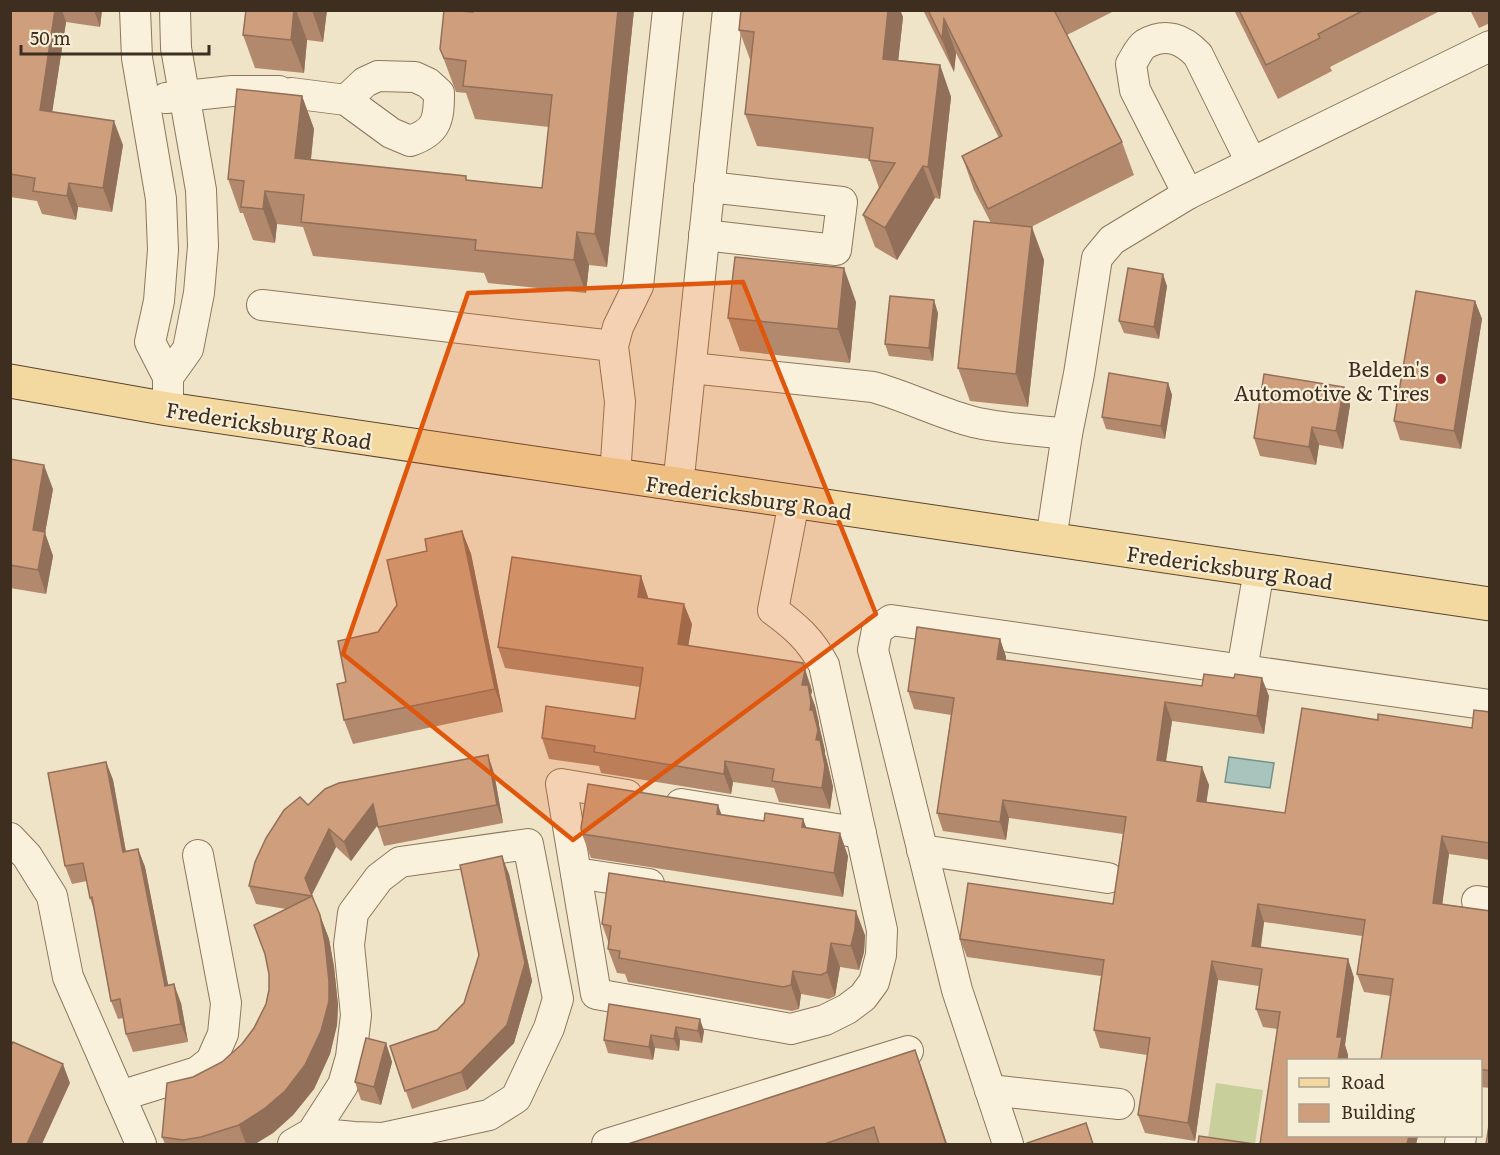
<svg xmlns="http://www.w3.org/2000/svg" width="1500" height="1155" font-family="Literata,serif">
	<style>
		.green { fill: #c9cf9b }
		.water { fill: #a9c4bc; stroke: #6f938a; stroke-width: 1.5 }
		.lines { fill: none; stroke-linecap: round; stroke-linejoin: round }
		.minor-casing { stroke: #8d765c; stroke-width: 32 }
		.major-casing { stroke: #5b4430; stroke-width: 35 }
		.minor { stroke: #faf1dc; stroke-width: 30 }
		.major { stroke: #f3d9a0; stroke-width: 33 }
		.wall { fill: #b2896c }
		.shaded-wall { fill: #916f58 }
		.building { fill: #cf9f7d; stroke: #916f58; stroke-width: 1.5 }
		.marked { fill: #df570d; fill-opacity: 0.2; stroke: #df570d; stroke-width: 4.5; stroke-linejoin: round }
		.poi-dot { fill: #9e2a2b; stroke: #f7eed8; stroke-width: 2 }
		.labels { text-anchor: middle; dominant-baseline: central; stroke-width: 4.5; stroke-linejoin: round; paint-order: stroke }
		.poi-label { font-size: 21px; fill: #3d2e20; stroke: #f7eed8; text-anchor: end }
		.street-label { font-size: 21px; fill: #3d2e20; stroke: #f7eed8 }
	</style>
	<rect width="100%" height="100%" fill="#f0e4c8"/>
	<polygon class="green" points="1216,1083 1263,1090 1255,1144 1208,1138"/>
	<polygon class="water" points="1229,757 1274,763 1270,788 1225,782"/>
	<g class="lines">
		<g class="minor-casing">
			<g id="minor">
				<polyline points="135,10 137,58 161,199 163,250 159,301 150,342 168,377 168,409"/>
				<path d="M291,93l55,7 45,33 19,8c27,-9 29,-21 29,-48l-11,-10 -13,-6 -37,-1 -13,6 -19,18"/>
				<polyline points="166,98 232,91 279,91"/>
				<path d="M1188,194l-53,-104 -4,-26c4,-6 8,-16 14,-20 21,-12 38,-5 53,11l53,107"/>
				<polyline points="704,235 836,250 842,202 709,187"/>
				<polyline points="262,305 613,346"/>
				<path d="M691,368l182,19c33,9 64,25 97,34 28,8 67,9 97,13"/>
				<polyline points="168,377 188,349 199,293 203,246 201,190 176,48 175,10"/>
				<polyline points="615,476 620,402 613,346 618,327 638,286 668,10"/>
				<polyline points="678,486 728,10"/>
				<polyline points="1051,540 1067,434 1079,374 1097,258 1112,240 1188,194 1490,46"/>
				<polyline points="1242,670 1259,570"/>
				<path d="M627,795l-66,-11 35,210 195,35 34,-9 22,-11 16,-12 11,-15 7,-27 1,-25 -58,-265c-14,-26 -28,-38 -51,-55l21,-108"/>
				<polyline points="681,804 861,833"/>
				<polyline points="10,838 27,856 52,896 68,977 141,1144"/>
				<polyline points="922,850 1108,878"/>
				<polyline points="576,873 649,884"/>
				<polyline points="1477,901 1490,903"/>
				<polyline points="990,1090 1119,1104"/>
				<polyline points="120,1096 197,1072 211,1061 223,1034 226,1003 198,855"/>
				<polyline points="293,1144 312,1133 343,1085 351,1057 356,1015 349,945 353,913 379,878 400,862 528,844 558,999 549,1028 516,1098 489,1115 383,1138 354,1137 312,1133"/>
				<polyline points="607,1144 908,1051"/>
				<polyline points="1008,1144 957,990 873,650 877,630 891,620 1490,705"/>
				<polyline points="1460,1144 1461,1136"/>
			</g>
		</g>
		<g class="major-casing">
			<polyline id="major" points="10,381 168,409 1490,604"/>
		</g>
		<use href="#minor" class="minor"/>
		<use href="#major" class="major"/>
	</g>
	<g class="wall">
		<polygon points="10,10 102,10 100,27 66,22 52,112 123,145 112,212 78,207 76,220 42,214 37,201 10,197"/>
		<polygon points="246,10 327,10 323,42 307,40 304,73 255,68 243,35"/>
		<polygon points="634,10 607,267 589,265 586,293 488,283 484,273 313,256 303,227 277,224 275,243 253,240 243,213 240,213 228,179 302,96 314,129 311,160 468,181 542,188 549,127 475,119 466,93 456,92 440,49 473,12"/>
		<polygon points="741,10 900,10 903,17 898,60 940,65 951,97 940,199 935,198 897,260 875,247 863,215 879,188 869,159 757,146 745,114 751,62 739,30"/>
		<polygon points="923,10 1116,10 1067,35 1122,142 1134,175 1031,227 1044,260 1028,407 970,401 958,368 991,223 974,190 962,156 999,138 956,53 954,72"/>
		<polygon points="1234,10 1442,10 1330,67 1332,71 1278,99"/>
		<polygon points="1470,10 1490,10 1490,23 1479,28"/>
		<polygon points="1167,286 1159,339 1124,333 1119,321"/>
		<polygon points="1475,301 1482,319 1461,449 1400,440 1394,421"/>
		<polygon points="856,302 850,363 740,351 728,318"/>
		<polygon points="938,313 933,361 889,356 885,344"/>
		<polygon points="1168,383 1172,395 1165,439 1106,429 1102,417"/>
		<polygon points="1344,387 1350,405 1343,449 1319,445 1316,465 1260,456 1254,438"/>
		<polygon points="10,459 53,489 45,533 53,556 46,594 10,588"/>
		<polygon points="462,531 471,554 503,712 353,744 344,720 346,682 397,605 427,551"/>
		<polygon points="641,576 648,598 692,624 688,646 810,684 812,691 811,695 815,706 819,723 819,725 825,751 825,754 827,761 833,787 830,809 779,802 774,788 733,782 731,794 601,773 599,766 549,759 542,738 635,719 640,687 505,668 498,647"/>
		<polygon points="1000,639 1006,657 1006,660 1269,696 1264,734 1172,721 1166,762 1209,785 1206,802 1285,813 1378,720 1472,728 1490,712 1490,860 1449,854 1442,904 1490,911 1490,1088 1480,1087 1480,1060 1391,996 1364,992 1357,974 1362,936 1264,922 1261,947 1348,959 1354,978 1345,1045 1348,1055 1288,1136 1418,1136 1416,1144 1260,1144 1277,1029 1263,1027 1256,1009 1259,986 1218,980 1195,1141 1145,1133 1138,1115 1147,1055 1100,1048 1094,1030 1101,976 967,957 960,939 1113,904 1123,834 1009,818 1006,840 943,831 937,813 951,715 914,709 908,691"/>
		<polygon points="106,762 113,780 126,851 138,849 145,867 168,986 181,1003 188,1042 133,1052 126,1034 123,1018 118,1019 111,1001 95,913 90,898 87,881 72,884 65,866"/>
		<polygon points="494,773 503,823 384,846 377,825 351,861 336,847 312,895 329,939 334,967 338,1005 337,1025 330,1054 314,1089 293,1115 273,1133 255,1144 165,1144 162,1137 193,1077 222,1062 242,1044 254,1028 266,1004 286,909 256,904 249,886 308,805"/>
		<polygon points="722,815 764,821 803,819 806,828 848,856 843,897 591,858 582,834"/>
		<polygon points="509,874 532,981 514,1043 467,1090 412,1109 390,1046 437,1030 464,1003"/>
		<polygon points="602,924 865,935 864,952 859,970 840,967 835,996 829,999 801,994 799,1009 792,1011 628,982 625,974 617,973 608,949 609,944"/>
		<polygon points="609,1004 704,1031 702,1043 680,1040 679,1051 655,1048 653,1060 608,1053 604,1040"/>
		<polygon points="386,1043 392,1062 381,1105 361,1100 355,1082"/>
		<polygon points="915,1050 947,1144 628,1144"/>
	</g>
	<g class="shaded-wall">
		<polygon points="55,10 62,10 66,22 49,133 40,110"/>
		<polygon points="94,10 102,10 100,27"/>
		<polygon points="294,10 296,10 307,40 304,73 291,40"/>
		<polygon points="312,10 327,10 323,42"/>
		<polygon points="618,10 634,10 607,267 595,234"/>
		<polygon points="888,10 900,10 903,17 895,91 883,59"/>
		<polygon points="944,19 956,53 954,72 942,39"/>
		<polygon points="940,65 951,97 940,199 928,167"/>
		<polygon points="302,96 314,129 307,192 295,158"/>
		<polygon points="114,121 123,145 112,212 103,188"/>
		<polygon points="923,166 935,198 897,260 885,228"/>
		<polygon points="69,183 78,207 76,220 67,196"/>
		<polygon points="265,191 277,224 275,243 263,209"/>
		<polygon points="1032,227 1044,260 1028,407 1016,374"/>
		<polygon points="577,232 589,265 586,293 574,260"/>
		<polygon points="844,268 856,302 850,363 838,329"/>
		<polygon points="1163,274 1167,286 1159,339 1154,327"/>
		<polygon points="934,300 938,313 933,361 929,348"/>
		<polygon points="1475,301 1482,319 1461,449 1454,431"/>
		<polygon points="1168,383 1172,395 1165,439 1161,426"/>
		<polygon points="1344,387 1350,405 1343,449 1336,431"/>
		<polygon points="1312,427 1319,445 1316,465 1309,447"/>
		<polygon points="44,465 53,489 45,533 53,556 46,594 38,570 33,530"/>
		<polygon points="462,531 471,554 503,712 495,689"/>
		<polygon points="641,576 648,597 645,617 638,597"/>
		<polygon points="684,604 692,624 685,665 678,644"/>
		<polygon points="1000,639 1006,657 1003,677 997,659"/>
		<polygon points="803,663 810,684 812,691 811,695 815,706 819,723 819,725 825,751 825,754 827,761 833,787 830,809 822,788 816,740 810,710 802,685"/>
		<polygon points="1262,678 1269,696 1264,734 1257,716"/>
		<polygon points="1165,702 1172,721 1163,779 1157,760"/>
		<polygon points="488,755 494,773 503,823 497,805"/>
		<polygon points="725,761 733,782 731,794 724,774"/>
		<polygon points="106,762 113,780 129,870 123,852"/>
		<polygon points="1202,767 1209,785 1204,819 1197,801"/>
		<polygon points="1003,800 1009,818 1006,840 1000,822"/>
		<polygon points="373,804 380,822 351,861 344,842"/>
		<polygon points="718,805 727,829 717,814"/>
		<polygon points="803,819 812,842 802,827"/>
		<polygon points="329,829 336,847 311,896 305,878"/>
		<polygon points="840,833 848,856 843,897 834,873"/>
		<polygon points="1442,836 1449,854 1440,921 1433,903"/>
		<polygon points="138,849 145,867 172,1004 165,986"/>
		<polygon points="502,856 509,874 532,981 514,1043 467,1090 461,1072"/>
		<polygon points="1258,904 1264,922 1258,964 1252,946"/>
		<polygon points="856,911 865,935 864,952 859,970 851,946"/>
		<polygon points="320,915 329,939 334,967 338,1005 337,1025 330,1054 314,1089 293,1115 273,1133 255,1144 246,1144 239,1125"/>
		<polygon points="831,943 840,967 835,996 827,972"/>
		<polygon points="1348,959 1354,978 1345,1045 1348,1055 1348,1060 1338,1060 1337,1037"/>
		<polygon points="1212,961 1218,980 1195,1141 1188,1123"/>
		<polygon points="793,971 801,994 799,1009 791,985"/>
		<polygon points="174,984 181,1003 188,1042 181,1024"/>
		<polygon points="700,1019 704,1031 702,1043 698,1031"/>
		<polygon points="676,1027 680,1040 679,1051 674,1039"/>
		<polygon points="651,1035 655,1048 653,1060 649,1047"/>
		<polygon points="386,1043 392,1062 381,1105 374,1087"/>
		<polygon points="915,1050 927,1083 947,1144 946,1144"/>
		<polygon points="63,1064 70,1083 42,1144 27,1144"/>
		<polygon points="1409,1136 1418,1136 1416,1144 1407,1144"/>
	</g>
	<g class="building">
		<polygon points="10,10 55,10 40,110 114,121 103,188 69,183 67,196 33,191 35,178 10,174"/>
		<polygon points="246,10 294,10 291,40 243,35"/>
		<polygon points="444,10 473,12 474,10 618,10 595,234 577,232 574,260 475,250 476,240 301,222 304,195 265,191 263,209 241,207 244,181 228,179 237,89 302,96 295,158 466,176 466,180 542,188 552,95 463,86 466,61 444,58 440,49"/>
		<polygon points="741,10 888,10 883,59 940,65 928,167 923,166 885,228 863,215 895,163 869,160 873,128 745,114 754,32 739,30"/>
		<polygon points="928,10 1054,10 1122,142 988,209 962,156 1002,136 944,19 942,39"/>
		<polygon points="1239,10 1364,10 1318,34 1320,38 1266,65"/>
		<polygon points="974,221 1032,227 1016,374 958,368"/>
		<polygon points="735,257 844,268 838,329 728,318"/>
		<polygon points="1128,268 1163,274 1154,327 1119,321"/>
		<polygon points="1416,291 1475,301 1454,431 1394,421"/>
		<polygon points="890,296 934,300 929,348 885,344"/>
		<polygon points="1109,373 1168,383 1161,426 1102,417"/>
		<polygon points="1264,374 1344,387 1336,431 1312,427 1309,447 1254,438"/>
		<polygon points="10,459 44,465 33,530 45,532 38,570 10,565"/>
		<polygon points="462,531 495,689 344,720 337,684 346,682 338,641 378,632 397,605 387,560 427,551 425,539"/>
		<polygon points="512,557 641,576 638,597 684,604 678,644 803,663 805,670 802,685 808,685 811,702 810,710 813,710 818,730 816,740 820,740 825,766 822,788 772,781 774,769 725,761 724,774 594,752 595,746 542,738 546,706 635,719 643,668 498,647"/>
		<polygon points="917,627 1000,639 997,659 1202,686 1204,674 1234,678 1235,674 1262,678 1257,716 1165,702 1157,760 1202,767 1197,801 1285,813 1302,708 1378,720 1378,714 1472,728 1474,710 1490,712 1490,843 1442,836 1433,903 1490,911 1490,1071 1480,1069 1480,1060 1381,1060 1393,979 1357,974 1365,920 1258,904 1252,946 1348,959 1337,1037 1342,1037 1338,1060 1288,1060 1288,1136 1409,1136 1407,1144 1260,1144 1280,1012 1256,1009 1262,969 1212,961 1188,1123 1138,1115 1150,1038 1094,1030 1104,960 960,939 968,883 1113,904 1126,817 1003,800 1000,822 937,813 954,698 908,691"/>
		<polygon points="488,755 497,805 378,827 373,804 344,842 329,829 305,878 312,896 249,886 255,862 266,838 284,810 300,797 308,805 325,789 339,783"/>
		<polygon points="106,762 123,852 138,849 165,986 174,984 181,1024 126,1034 120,999 111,1001 92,897 90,898 83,863 65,866 48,773"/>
		<polygon points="588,784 718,805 717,814 764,821 765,813 803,819 802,827 840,833 834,873 582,834 581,828"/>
		<polygon points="502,856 525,963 507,1025 461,1072 405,1091 390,1046 437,1030 464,1003 479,955 460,865"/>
		<polygon points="609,873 856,911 855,929 851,946 831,943 827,972 821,975 793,971 791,985 783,987 619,958 620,951 608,949 611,926 602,924"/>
		<polygon points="312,896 320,915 325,943 329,982 329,1001 321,1031 305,1065 285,1091 264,1109 239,1125 201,1137 183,1140 162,1137 167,1083 193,1077 222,1062 242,1044 254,1028 266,1004 269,990 269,974 265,954 254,925"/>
		<polygon points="609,1004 700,1019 698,1031 676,1027 674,1039 651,1035 649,1047 604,1040"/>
		<polygon points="366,1038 386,1043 374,1087 355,1082"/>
		<polygon points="13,1042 63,1064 27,1144 10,1144 10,1048"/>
		<polygon points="915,1050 946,1144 879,1144 874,1127 827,1143 828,1144 628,1144"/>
		<polygon points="1490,1119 1490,1144 1486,1144"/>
		<polygon points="1086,1123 1093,1144 1027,1144 1027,1143"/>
		<polygon points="1199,1136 1254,1144 1198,1144"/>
	</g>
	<path class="marked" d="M743,282l133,332 -303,226 -230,-186 125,-361z"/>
	<circle class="poi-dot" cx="1441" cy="379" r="6"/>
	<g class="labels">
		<g class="poi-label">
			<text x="1429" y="367">Belden's<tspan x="1429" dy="24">Automotive &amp; Tires</tspan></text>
		</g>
		<g class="street-label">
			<text transform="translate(269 424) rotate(9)">Fredericksburg Road</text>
			<text transform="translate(749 496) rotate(8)">Fredericksburg Road</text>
			<text transform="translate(1230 566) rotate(8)">Fredericksburg Road</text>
		</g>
	</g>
	<rect width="1500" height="1155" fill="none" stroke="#3d2e20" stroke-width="24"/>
	<rect x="1287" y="1059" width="195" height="78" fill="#f7eed8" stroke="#ada18e" stroke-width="1.5"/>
	<rect x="1299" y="1078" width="30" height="9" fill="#f3d9a0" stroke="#ada18e" stroke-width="1.5"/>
	<text x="1341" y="1089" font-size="18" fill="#3d2e20">Road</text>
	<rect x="1299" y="1104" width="30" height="18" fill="#cf9f7d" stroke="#ada18e" stroke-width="1.5"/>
	<text x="1341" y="1119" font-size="18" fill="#3d2e20">Building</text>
	<path d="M21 45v9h188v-9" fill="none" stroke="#3d2e20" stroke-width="3"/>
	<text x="30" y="45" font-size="18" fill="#3d2e20" stroke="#f7eed8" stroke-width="4.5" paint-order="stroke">50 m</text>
</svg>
